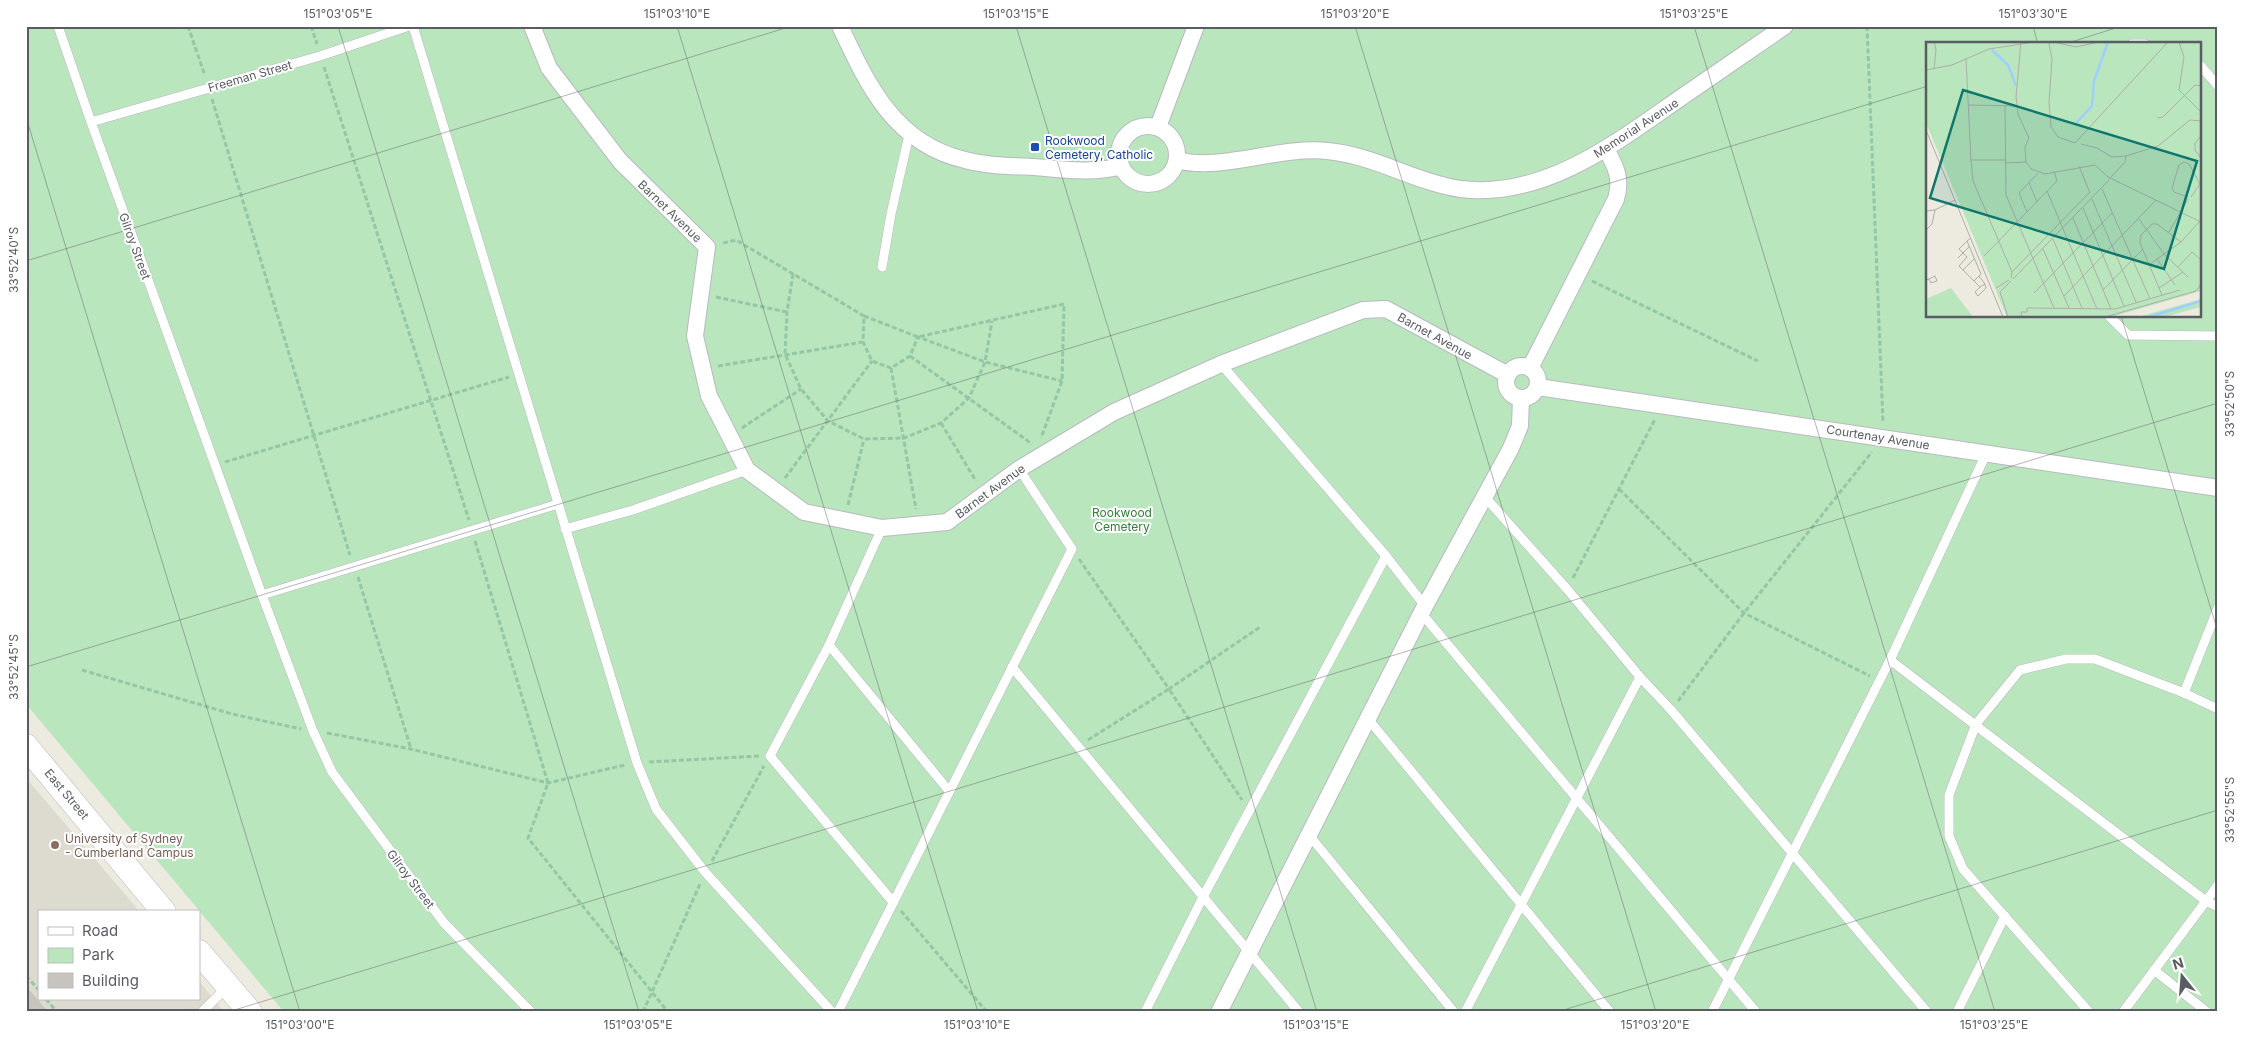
<svg xmlns="http://www.w3.org/2000/svg" width="2244" height="1038" font-family="Inter,sans-serif">
	<style>
		.education { fill: #dddacf }
		.green { fill: #bae6bd; fill-rule: evenodd }
		.building { fill: #c7c4bd }
		.lines { fill: none; stroke-linecap: round; stroke-linejoin: round }
		.lane-casing { stroke: #b8bac0; stroke-width: 10 }
		.street-casing { stroke: #b8bac0; stroke-width: 18 }
		.secondary-casing { stroke: #b6b9c0; stroke-width: 25 }
		.path { stroke: #93c7a5; stroke-width: 3; stroke-dasharray: 5 2.5; stroke-linecap: butt }
		.lane { stroke: #fff; stroke-width: 9 }
		.street { stroke: #fff; stroke-width: 16 }
		.secondary { stroke: #fff; stroke-width: 24 }
		.ticks { fill: none; stroke: #595c62; stroke-width: 1; stroke-opacity: 0.45 }
		.transit-dot { fill: #1a4fb4; stroke: #fff; stroke-width: 2 }
		.education-dot { fill: #8d6e63; stroke: #fff; stroke-width: 2 }
		.labels { text-anchor: middle; dominant-baseline: central; stroke-width: 4; stroke-linejoin: round; paint-order: stroke }
		.street-label { font-size: 12px; fill: #595c62; stroke: #fff }
		.transit-label { font-size: 12px; fill: #164399; stroke: #fff; text-anchor: start }
		.park-label { font-size: 12px; fill: #2f8238; stroke: #fff }
		.education-label { font-size: 12px; fill: #785e54; stroke: #fff; text-anchor: start }
		.inset-river { fill: none; stroke: #9dcfff; stroke-width: 2.5 }
		.inset-road { fill: none; stroke: #aeadaa; stroke-width: 1 }
		.view { fill: #0f766e; fill-opacity: 0.15; stroke: #0f766e; stroke-width: 2.5 }
		.inset-edge { fill: none; stroke: #595c62; stroke-width: 2.5 }
		.neatline { fill: none; stroke: #595c62; stroke-width: 2 }
		.ticks-label { font-size: 12px; text-anchor: middle; fill: #595c62 }
	</style>
	<rect width="100%" height="100%" fill="#edeae0"/>
	<polygon class="education" points="26,778 140,912 39,912 39,999 199,999 199,981 224,1012 26,1012"/>
	<path class="green" d="M26,26h2192v986h-1934l-258,-308zM1928,44h272v272h-272z"/>
	<polygon class="building" points="26,986 48,1012 26,1012"/>
	<g class="lines">
		<g class="lane-casing">
			<g id="lane">
				<polyline points="58,26 91,122 262,595 558,504"/>
				<polyline points="413,26 637,763 656,809 705,872 832,1012"/>
				<polyline points="2132,44 2145,44"/>
				<polyline points="2200,65 2218,86"/>
				<polyline points="91,122 320,56 409,26"/>
				<polyline points="882,267 891,214 909,135"/>
				<polyline points="2109,316 2128,335 2218,336"/>
				<polyline points="1221,364 1386,556 1425,606"/>
				<polyline points="1485,497 1567,589 1640,677 1671,710 1927,1012"/>
				<polyline points="882,528 829,645 770,756 893,902"/>
				<polyline points="565,529 633,510 747,470"/>
				<polyline points="262,595 313,731 332,772 444,923 531,1012"/>
				<polyline points="1422,614 1756,1012"/>
				<polyline points="829,645 949,791"/>
				<polyline points="1890,660 2206,901 2218,907"/>
				<polyline points="1012,667 1299,1012"/>
				<polyline points="2184,693 2218,608"/>
				<polyline points="1369,720 1610,1012"/>
				<polyline points="1309,835 1454,1012"/>
				<polyline points="2154,970 2207,1012"/>
				<polyline points="202,1012 228,986"/>
				<polyline points="838,1012 1072,549 1019,469"/>
				<polyline points="1145,1012 1203,897 1386,556"/>
				<polyline points="1465,1012 1640,677"/>
				<polyline points="1712,1012 1890,660 1986,454"/>
				<polyline points="1957,1012 2005,916"/>
				<polyline points="2089,1012 1963,869 1949,836 1949,795 1976,724 2020,670 2066,659 2095,659 2184,693 2218,709"/>
				<polyline points="2123,1012 2218,885"/>
			</g>
		</g>
		<g class="street-casing">
			<g id="street">
				<polyline points="532,26 549,68 620,161 707,247 695,336 709,396 747,470 804,512 882,528 947,522 1019,469 1114,412 1221,364 1363,310 1386,309 1508,375"/>
				<path d="M840,26c28,60 55,118 125,134 22,6 46,6 69,7 27,2 60,7 87,-1"/>
				<circle cx="1148" cy="155" r="29"/>
				<polyline points="1158,127 1196,26"/>
				<path d="M1177,160c42,12 102,-14 150,-9 47,4 87,31 134,38 81,10 152,-44 215,-88 36,-25 73,-50 109,-75"/>
				<circle cx="1522" cy="382" r="16"/>
				<path d="M1530,368l86,-169c6,-20 0,-32 -10,-50"/>
				<polyline points="1538,387 2218,488"/>
				<polyline points="1219,1012 1425,606 1511,448 1520,426 1521,398"/>
			</g>
		</g>
		<g class="secondary-casing">
			<g id="secondary">
				<polyline points="26,746 164,912"/>
				<polyline points="199,952 250,1012"/>
			</g>
		</g>
		<g class="path">
			<polyline points="188,26 205,76"/>
			<polyline points="311,26 317,44"/>
			<polyline points="1867,26 1883,422"/>
			<polyline points="324,67 469,520"/>
			<polyline points="212,99 350,555"/>
			<polyline points="723,243 736,240 864,316 863,342 872,361 891,368 910,356 918,337 985,362 1062,381"/>
			<polyline points="793,274 787,312 785,354 801,389 828,421 864,439 904,438 941,423 969,398 985,362 992,321"/>
			<polyline points="1592,281 1758,361"/>
			<polyline points="716,297 787,312"/>
			<polyline points="864,316 918,337 1064,304 1062,381 1041,438"/>
			<polyline points="910,356 1032,444"/>
			<polyline points="718,366 863,342"/>
			<polyline points="891,368 916,509"/>
			<polyline points="941,423 976,481"/>
			<polyline points="742,428 801,389"/>
			<polyline points="225,462 509,377"/>
			<polyline points="785,478 872,361"/>
			<polyline points="1619,489 1744,613 1870,676"/>
			<polyline points="848,505 864,439"/>
			<polyline points="475,541 548,783 528,838 668,1012"/>
			<polyline points="1079,559 1169,689 1260,627"/>
			<polyline points="358,577 411,749"/>
			<polyline points="1573,578 1655,419"/>
			<polyline points="82,670 232,714 301,729"/>
			<polyline points="1678,701 1744,613 1872,452"/>
			<polyline points="327,733 411,749 548,783 625,765"/>
			<polyline points="1088,740 1169,689 1242,800"/>
			<polyline points="649,762 760,756"/>
			<polyline points="712,861 764,766"/>
			<polyline points="901,911 987,1012"/>
			<polyline points="26,976 39,990"/>
			<polyline points="46,999 57,1012"/>
			<polyline points="643,1012 700,884"/>
		</g>
		<use href="#lane" class="lane"/>
		<use href="#street" class="street"/>
		<use href="#secondary" class="secondary"/>
	</g>
	<path class="ticks" d="M338,26l301,986M677,26l301,986M1016,26l301,986M1355,26l301,986M1694,26l301,986M2033,26l5,18M2065,44l57,-18M26,117l274,895M26,261l766,-235M2121,316l97,316M26,667l1902,-581M228,1012l1990,-609M1557,1012l661,-202"/>
	<rect class="transit-dot" x="1030" y="142" width="10" height="10" rx="2.5"/>
	<circle class="education-dot" cx="55" cy="845" r="5"/>
	<g class="labels">
		<g class="street-label">
			<text transform="translate(250 76) rotate(-16)">Freeman Street</text>
			<text transform="translate(1636 128) rotate(-33)">Memorial Avenue</text>
			<text transform="translate(670 211) rotate(44)">Barnet Avenue</text>
			<text transform="translate(135 246) rotate(70)">Gilroy Street</text>
			<text transform="translate(1435 336) rotate(29)">Barnet Avenue</text>
			<text transform="translate(1878 437) rotate(9)">Courtenay Avenue</text>
			<text transform="translate(990 491) rotate(-36)">Barnet Avenue</text>
			<text transform="translate(67 794) rotate(50)">East Street</text>
			<text transform="translate(411 879) rotate(53)">Gilroy Street</text>
		</g>
		<g class="transit-label">
			<text x="1045" y="140">Rookwood<tspan x="1045" dy="14">Cemetery, Catholic</tspan></text>
		</g>
		<g class="park-label">
			<text x="1122" y="512">Rookwood<tspan x="1122" dy="14">Cemetery</tspan></text>
		</g>
		<g class="education-label">
			<text x="65" y="838">University of Sydney<tspan x="65" dy="14">- Cumberland Campus</tspan></text>
		</g>
	</g>
	<g transform="translate(1926 42)">
		<rect width="275" height="275" fill="#edeae0"/>
		<path d="M275,0v249l-90,26h-104l-81,-194v-80zM25,246l22,29h-47v-18zM275,257v8l-4,1 -32,9h-27z" fill="#bae6bd"/>
		<path class="inset-river" d="M66,8l16,15 8,21M150,81l16,-17 2,-25 14,-39M223,275l52,-16"/>
		<path class="inset-road" d="M8,0l2,8 -2,19M95,0l-5,55 2,17 11,24 -4,9 1,15 5,7 14,5 50,-9 13,12M127,0l23,5 23,-5M253,0l5,15 -5,33 22,22M123,1l3,16 -3,44 2,24 7,10 17,6M40,17l5,101h34M0,28l26,-5 37,-16 45,-7M43,63l48,1M79,63l1,90 48,113M231,76l6,-1 32,-32 6,1M0,88l77,187M275,94l-6,7v7l6,8M149,101l93,-101M155,102l16,4 15,9 14,-1 32,-10 32,-26 11,1M45,118l2,21 39,91 -1,6M79,121l21,-1M153,124l11,27M185,135l14,-15 1,-6M185,137l-3,-2 93,45M103,141l8,19M176,147l48,110M121,149l50,118M262,155l-14,-5 -2,-4 7,-23 5,-3 5,2 11,20M265,155l9,-13M166,157l44,103M157,166l41,98M0,169l9,-1 20,-10M101,170l-8,-19 19,-20M147,176l38,91M213,177l25,35 24,23M0,188l6,-6 3,-14M243,190l19,-33M45,196l-4,3 14,33 -7,7 6,6 5,-3 -6,-8M127,197l29,69M117,207l26,59M58,214l73,-75 -3,-10M32,216l11,-11M48,217l-11,11 11,11M231,217l18,26M224,222l31,-22 19,-21M252,225l14,-15 9,8M37,228l-4,-4 8,-9 -8,-8 8,-8M86,230l78,-80M87,237l96,-99M0,238l3,-1 6,-3 2,5 -6,2 -2,-4M54,245l-5,5 3,4 8,-8 -1,-4M70,246l13,-8M233,246l24,-16M177,248l40,-41M108,251l78,-80M236,253l-22,-52 1,-8 11,-11h5l24,18M138,254l92,-96M82,275l-8,-25 11,-11M96,275l-1,-5h6v-4l88,1 65,-19M179,275l91,-26 5,-7"/>
		<path class="view" d="M37,48l234,71 -33,108 -234,-71z"/>
		<rect width="275" height="275" class="inset-edge"/>
	</g>
	<rect width="2244" height="1038" fill="none" stroke="#ffffff" stroke-width="55"/>
	<rect x="38" y="910" width="162" height="90" fill="#ffffff" stroke="#bdbec0"/>
	<rect x="48" y="927" width="25" height="8" fill="#ffffff" stroke="#bdbec0"/>
	<text x="82" y="936" font-size="15" fill="#595c62">Road</text>
	<rect x="48" y="948" width="25" height="15" fill="#bae6bd" stroke="#bdbec0"/>
	<text x="82" y="960" font-size="15" fill="#595c62">Park</text>
	<rect x="48" y="973" width="25" height="15" fill="#c7c4bd" stroke="#bdbec0"/>
	<text x="82" y="986" font-size="15" fill="#595c62">Building</text>
	<g transform="translate(2182 976) rotate(343)" stroke="#ffffff" stroke-width="4" paint-order="stroke">
	<path d="M0-4L9 19L0 12L-9 19Z" fill="#595c62"/>
	<text y="-8" font-size="14" font-weight="bold" text-anchor="middle" fill="#595c62">N</text>
	</g>
	<rect x="28" y="28" width="2188" height="982" class="neatline"/>
	<g class="ticks-label">
		<text x="338" y="18">151°03'05"E</text>
		<text x="677" y="18">151°03'10"E</text>
		<text x="1016" y="18">151°03'15"E</text>
		<text x="1355" y="18">151°03'20"E</text>
		<text x="1694" y="18">151°03'25"E</text>
		<text x="2033" y="18">151°03'30"E</text>
		<text transform="translate(14 260) rotate(-90)" y="4">33°52'40"S</text>
		<text transform="translate(2230 404) rotate(-90)" y="4">33°52'50"S</text>
		<text transform="translate(14 667) rotate(-90)" y="4">33°52'45"S</text>
		<text transform="translate(2230 810) rotate(-90)" y="4">33°52'55"S</text>
		<text x="300" y="1029">151°03'00"E</text>
		<text x="638" y="1029">151°03'05"E</text>
		<text x="977" y="1029">151°03'10"E</text>
		<text x="1316" y="1029">151°03'15"E</text>
		<text x="1655" y="1029">151°03'20"E</text>
		<text x="1994" y="1029">151°03'25"E</text>
	</g>
</svg>
